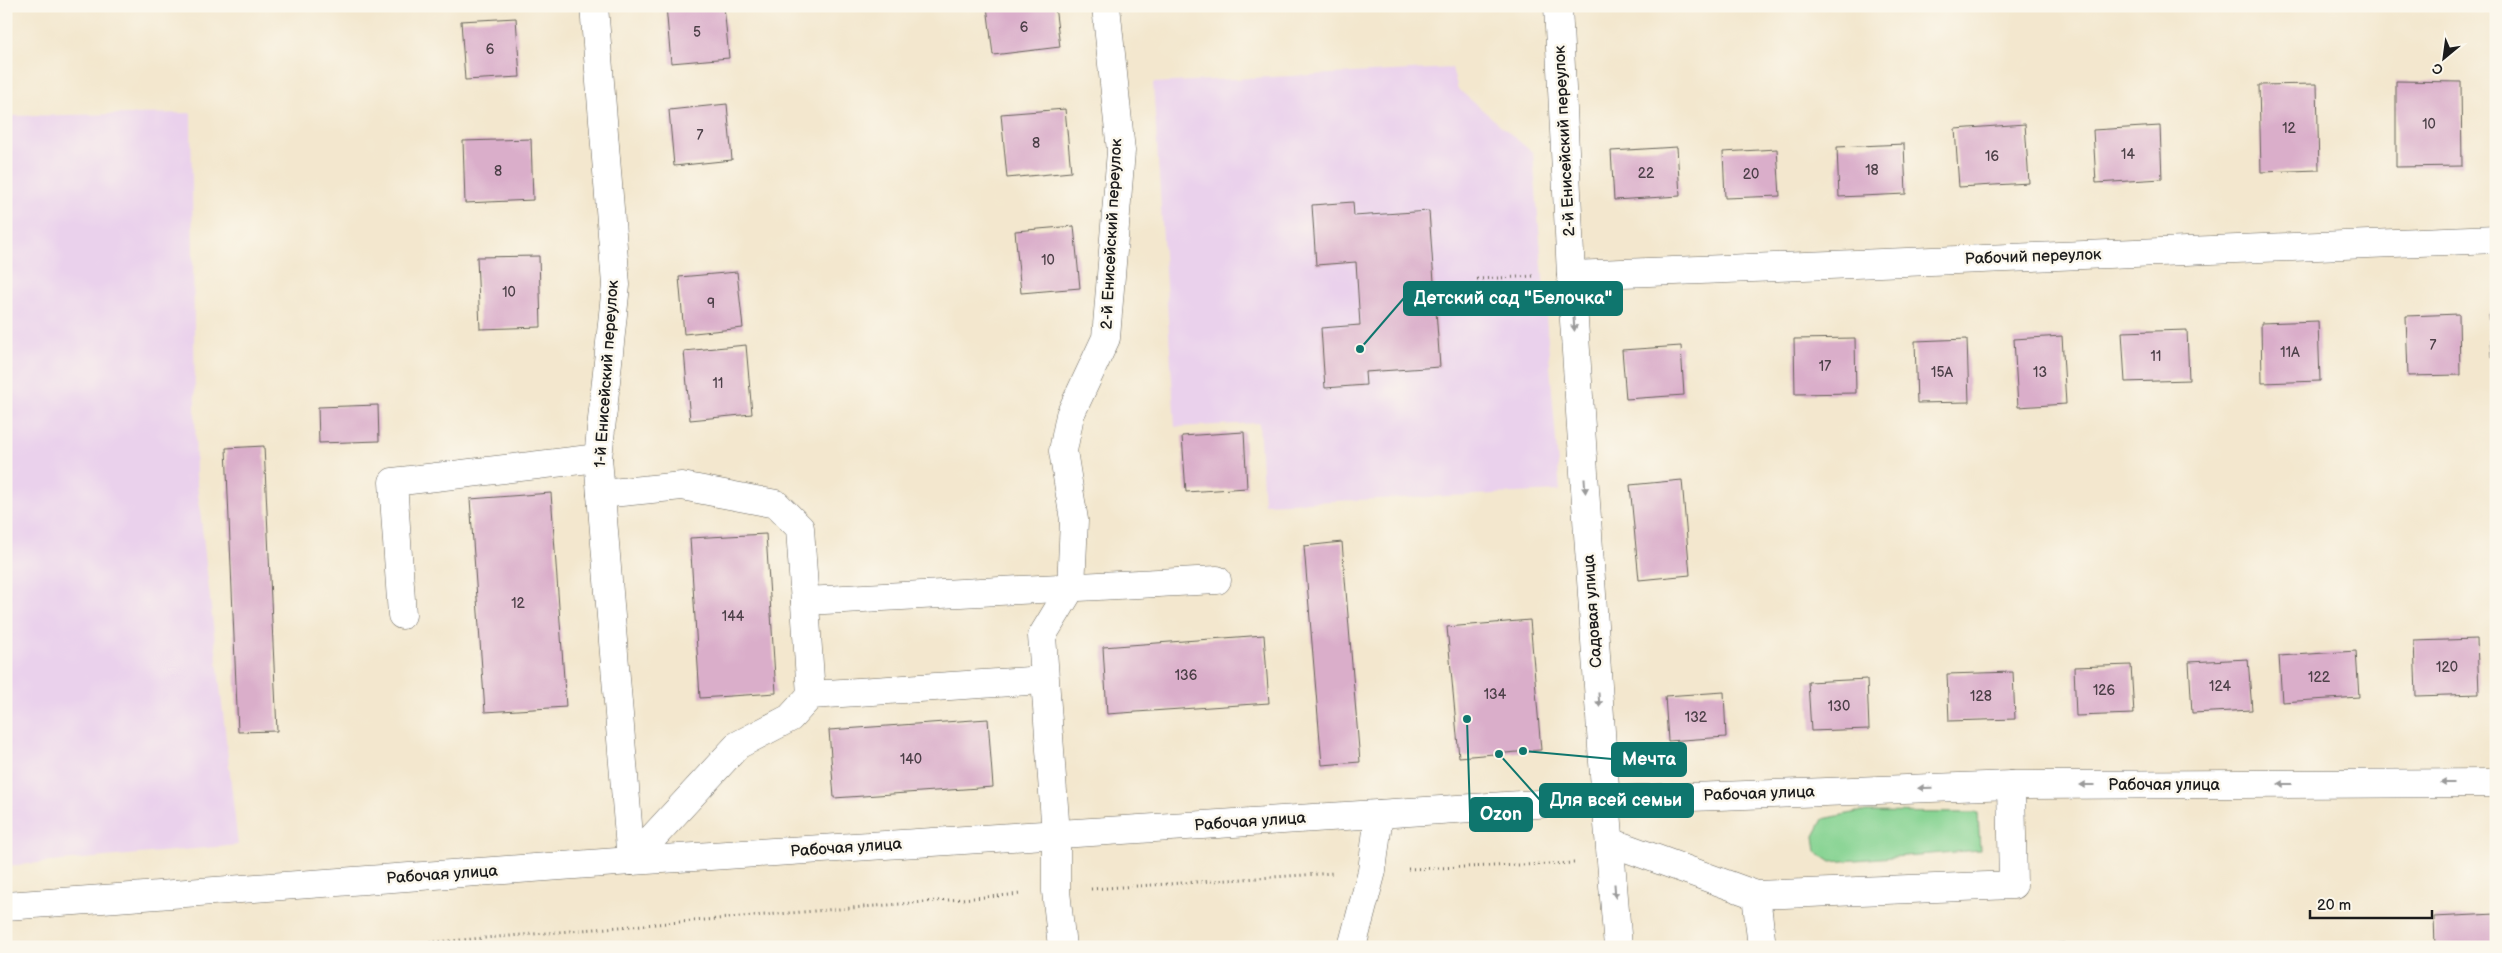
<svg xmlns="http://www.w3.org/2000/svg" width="2502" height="953" font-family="'Balsamiq Sans',sans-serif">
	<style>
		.built { fill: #ead1ec }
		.green { fill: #86d392; stroke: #517857 }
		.building { fill: #daaeca }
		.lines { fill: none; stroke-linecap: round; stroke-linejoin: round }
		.minor-casing { stroke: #67635a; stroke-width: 29 }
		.path { stroke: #67635a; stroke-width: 3; stroke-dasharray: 1 4; stroke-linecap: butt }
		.minor { stroke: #fff; stroke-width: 28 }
		.oneway { fill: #999 }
		.labels { text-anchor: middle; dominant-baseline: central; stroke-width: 5; stroke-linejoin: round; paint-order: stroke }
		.number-label { font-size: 14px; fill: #4c4048 }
		.street-label { font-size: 16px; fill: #1c1c1c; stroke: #fbf7ec }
		.leader { fill: none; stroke: #0f766e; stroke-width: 2 }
		.callout-dot { fill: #0f766e; stroke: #fbf7ec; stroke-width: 2 }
		.callout { fill: #0f766e; stroke: #0f766e; stroke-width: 2 }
		.callout-label { font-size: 18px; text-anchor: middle; font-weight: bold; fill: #fff }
	</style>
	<rect width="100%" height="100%" fill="#fbf7ec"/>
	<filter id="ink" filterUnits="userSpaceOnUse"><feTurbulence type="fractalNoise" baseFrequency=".02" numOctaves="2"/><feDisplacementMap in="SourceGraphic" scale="10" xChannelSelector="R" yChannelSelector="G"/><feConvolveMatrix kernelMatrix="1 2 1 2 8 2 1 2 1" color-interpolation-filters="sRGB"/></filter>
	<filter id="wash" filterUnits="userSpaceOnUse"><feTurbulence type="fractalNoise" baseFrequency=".0096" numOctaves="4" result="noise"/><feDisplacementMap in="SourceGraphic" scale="20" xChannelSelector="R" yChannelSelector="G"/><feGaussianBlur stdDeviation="1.12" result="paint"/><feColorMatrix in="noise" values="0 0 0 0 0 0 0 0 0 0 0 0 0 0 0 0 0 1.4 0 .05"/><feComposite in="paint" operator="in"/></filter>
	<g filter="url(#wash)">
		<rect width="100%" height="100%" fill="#f3e7ce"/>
		<g class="built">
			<polygon points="1452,68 1458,89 1533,153 1560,491 1264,504 1259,423 1175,427 1153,83"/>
			<polygon points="191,113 196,475 238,845 6,866 6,116"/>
		</g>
		<polygon class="green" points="1857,812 1978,813 1980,850 1831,862 1816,852 1814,836 1823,819"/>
		<g id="blocks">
			<g class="building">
				<polygon points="666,6 724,6 729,58 671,63"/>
				<polygon points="987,6 1055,6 1060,47 993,55"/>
				<polygon points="516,18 520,77 465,80 461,21"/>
				<polygon points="2396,81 2461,82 2462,166 2396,167"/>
				<polygon points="2317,84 2319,170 2261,172 2259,85"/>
				<polygon points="727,104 732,160 674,166 669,110"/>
				<polygon points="1065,109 1071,172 1007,178 1001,114"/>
				<polygon points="2025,124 2029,183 1959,187 1955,129"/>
				<polygon points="2160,126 2162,179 2096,183 2093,130"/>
				<polygon points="531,139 533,200 465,203 463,141"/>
				<polygon points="1904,144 1906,194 1839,197 1837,147"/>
				<polygon points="1677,147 1680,196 1614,200 1611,151"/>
				<polygon points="1777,149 1780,196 1725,198 1723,152"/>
				<polygon points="1353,202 1354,216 1429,211 1440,367 1365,372 1366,385 1325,388 1321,328 1360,325 1356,262 1316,265 1312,205"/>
				<polygon points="1074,226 1080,288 1021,293 1015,231"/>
				<polygon points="539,256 541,327 480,329 477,257"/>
				<polygon points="737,272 743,328 684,334 679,277"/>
				<polygon points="2459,314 2460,375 2408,376 2406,316"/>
				<polygon points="2489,314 2496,314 2496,357 2492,357"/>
				<polygon points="2318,321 2320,381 2262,383 2261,323"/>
				<polygon points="2187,330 2189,380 2125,382 2122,332"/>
				<polygon points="2062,336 2066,404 2018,407 2014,339"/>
				<polygon points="1855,338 1856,393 1795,394 1794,339"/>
				<polygon points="1967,339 1969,402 1917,403 1915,341"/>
				<polygon points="746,345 752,414 690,420 684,351"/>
				<polygon points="1681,346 1684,395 1626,399 1622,350"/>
				<polygon points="378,405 379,441 319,443 318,407"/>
				<polygon points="1244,432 1247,488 1186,492 1182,436"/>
				<polygon points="264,446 277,731 238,732 226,448"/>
				<polygon points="1682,480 1690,575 1639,580 1630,485"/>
				<polygon points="551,493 566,707 485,712 470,499"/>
				<polygon points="766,534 776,693 700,698 690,538"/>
				<polygon points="1342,542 1360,762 1322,765 1304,546"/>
				<polygon points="1530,620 1541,750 1459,757 1447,627"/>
				<polygon points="1264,635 1269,703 1107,714 1103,647"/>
				<polygon points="2477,639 2479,694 2416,696 2414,641"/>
				<polygon points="2356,651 2359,697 2282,702 2279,656"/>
				<polygon points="2248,659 2252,710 2192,713 2189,662"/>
				<polygon points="2131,665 2134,714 2076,716 2074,667"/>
				<polygon points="2013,672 2015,719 1949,721 1947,674"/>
				<polygon points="1867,679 1869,729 1811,731 1808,682"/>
				<polygon points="1724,692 1726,737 1668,741 1665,696"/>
				<polygon points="988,719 993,787 834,798 829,730"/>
				<polygon points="2496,914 2496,947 2435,947 2434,917"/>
				<polygon points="2064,943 2064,947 2026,947 2026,945"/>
			</g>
		</g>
	</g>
	<g filter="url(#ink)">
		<use href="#blocks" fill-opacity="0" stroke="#67635a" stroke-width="1"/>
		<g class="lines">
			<g class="minor-casing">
				<g id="minor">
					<polyline points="594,6 616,285 598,458 631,861"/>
					<polyline points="1558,6 1571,275 1603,762 1618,947"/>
					<polyline points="1571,275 2496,239"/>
					<polyline points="601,494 682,486 776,504 800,528 811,695"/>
					<polyline points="805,601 1217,580"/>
					<polyline points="402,615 393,482 598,458"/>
					<polyline points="1610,842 1756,895 2013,885 2011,785"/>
					<polyline points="631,861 738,745 790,718 811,695 1044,680"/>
					<polyline points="1756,895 1762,947"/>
					<polyline points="6,906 631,861 1584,801 2011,785 2496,783"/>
					<polyline points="1062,947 1056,891 1056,835 1042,636 1071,588 1074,520 1063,451 1070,415 1106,338 1121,151 1106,6"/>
					<polyline points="1352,947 1372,871 1379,814"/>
				</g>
			</g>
			<g class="path">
				<polyline points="1477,279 1535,276"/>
				<polyline points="1408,869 1576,863"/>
				<polyline points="1091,889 1334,873"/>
				<polyline points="375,947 1022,894"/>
			</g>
			<use href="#minor" class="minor"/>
		</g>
		<defs><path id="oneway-solid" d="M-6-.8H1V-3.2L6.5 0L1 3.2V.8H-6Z" transform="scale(1.25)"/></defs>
		<g class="oneway">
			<use href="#oneway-solid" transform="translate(1574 324) rotate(86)"/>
			<use href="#oneway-solid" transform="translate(1585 486) rotate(86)"/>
			<use href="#oneway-solid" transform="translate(1599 700) rotate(86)"/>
			<use href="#oneway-solid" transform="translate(2447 783) rotate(180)"/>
			<use href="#oneway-solid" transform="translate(2285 784) rotate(180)"/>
			<use href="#oneway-solid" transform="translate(2087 785) rotate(180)"/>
			<use href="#oneway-solid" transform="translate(1925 788) rotate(178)"/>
			<use href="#oneway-solid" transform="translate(1615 891) rotate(86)"/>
		</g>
	</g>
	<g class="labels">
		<g class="number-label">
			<text x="1024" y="27">6</text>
			<text x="697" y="32">5</text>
			<text x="490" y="49">6</text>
			<text x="2429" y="124">10</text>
			<text x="2289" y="128">12</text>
			<text x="700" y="135">7</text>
			<text x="1036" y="143">8</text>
			<text x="2128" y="154">14</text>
			<text x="1992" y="156">16</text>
			<text x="1872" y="170">18</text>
			<text x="498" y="171">8</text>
			<text x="1646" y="173">22</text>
			<text x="1751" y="174">20</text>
			<text x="1048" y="260">10</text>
			<text x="509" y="292">10</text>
			<text x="711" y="303">9</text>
			<text x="2433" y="345">7</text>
			<text x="2290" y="352">11А</text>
			<text x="2156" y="356">11</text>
			<text x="1825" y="366">17</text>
			<text x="1942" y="372">15А</text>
			<text x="2040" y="372">13</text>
			<text x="718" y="383">11</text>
			<text x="518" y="603">12</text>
			<text x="733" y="616">144</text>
			<text x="2447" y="667">120</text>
			<text x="1186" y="675">136</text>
			<text x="2319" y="677">122</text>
			<text x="2220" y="686">124</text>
			<text x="2104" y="690">126</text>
			<text x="1495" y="694">134</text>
			<text x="1981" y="696">128</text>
			<text x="1839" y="706">130</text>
			<text x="1696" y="717">132</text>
			<text x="911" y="759">140</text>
		</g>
		<g class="street-label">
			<text transform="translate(1565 141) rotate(-93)">2-й Енисейский переулок</text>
			<text transform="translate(1112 234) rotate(-87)">2-й Енисейский переулок</text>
			<text transform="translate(2033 257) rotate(-2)">Рабочий переулок</text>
			<text transform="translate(607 374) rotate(-86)">1-й Енисейский переулок</text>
			<text transform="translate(1593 611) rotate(-94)">Садовая улица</text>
			<text x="2164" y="785">Рабочая улица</text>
			<text transform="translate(1759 794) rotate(-2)">Рабочая улица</text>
			<text transform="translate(1250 822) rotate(-4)">Рабочая улица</text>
			<text transform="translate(846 848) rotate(-4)">Рабочая улица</text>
			<text transform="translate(442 875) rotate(-4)">Рабочая улица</text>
		</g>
	</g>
	<path class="leader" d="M1360 349L1404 298M1523 751L1612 759M1499 754L1540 800M1467 719L1470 814"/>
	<g class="callout-dot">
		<circle cx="1360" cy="349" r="5"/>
		<circle cx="1523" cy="751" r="5"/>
		<circle cx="1499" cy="754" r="5"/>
		<circle cx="1467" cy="719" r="5"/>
	</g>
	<g class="callout">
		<rect x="1404" y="282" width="218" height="33" rx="5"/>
		<rect x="1612" y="743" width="74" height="33" rx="5"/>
		<rect x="1540" y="784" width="153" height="33" rx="5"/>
		<rect x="1470" y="798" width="62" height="33" rx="5"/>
	</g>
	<g class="callout-label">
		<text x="1513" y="304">Детский сад "Белочка"</text>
		<text x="1649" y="765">Мечта</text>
		<text x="1616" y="806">Для всей семьи</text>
		<text x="1501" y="820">Ozon</text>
	</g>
	<rect width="2502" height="953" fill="none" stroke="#fbf7ec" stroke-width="25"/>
	<g transform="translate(2444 58) rotate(209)" stroke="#fbf7ec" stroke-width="4" paint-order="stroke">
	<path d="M0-4L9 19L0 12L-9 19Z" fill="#1c1c1c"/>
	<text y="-8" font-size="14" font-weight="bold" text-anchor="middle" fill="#1c1c1c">С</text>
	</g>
	<path d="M2310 910v8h122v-8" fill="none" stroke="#1c1c1c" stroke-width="2.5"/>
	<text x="2317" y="910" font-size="15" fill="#1c1c1c" stroke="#fbf7ec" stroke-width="4" paint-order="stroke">20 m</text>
</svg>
